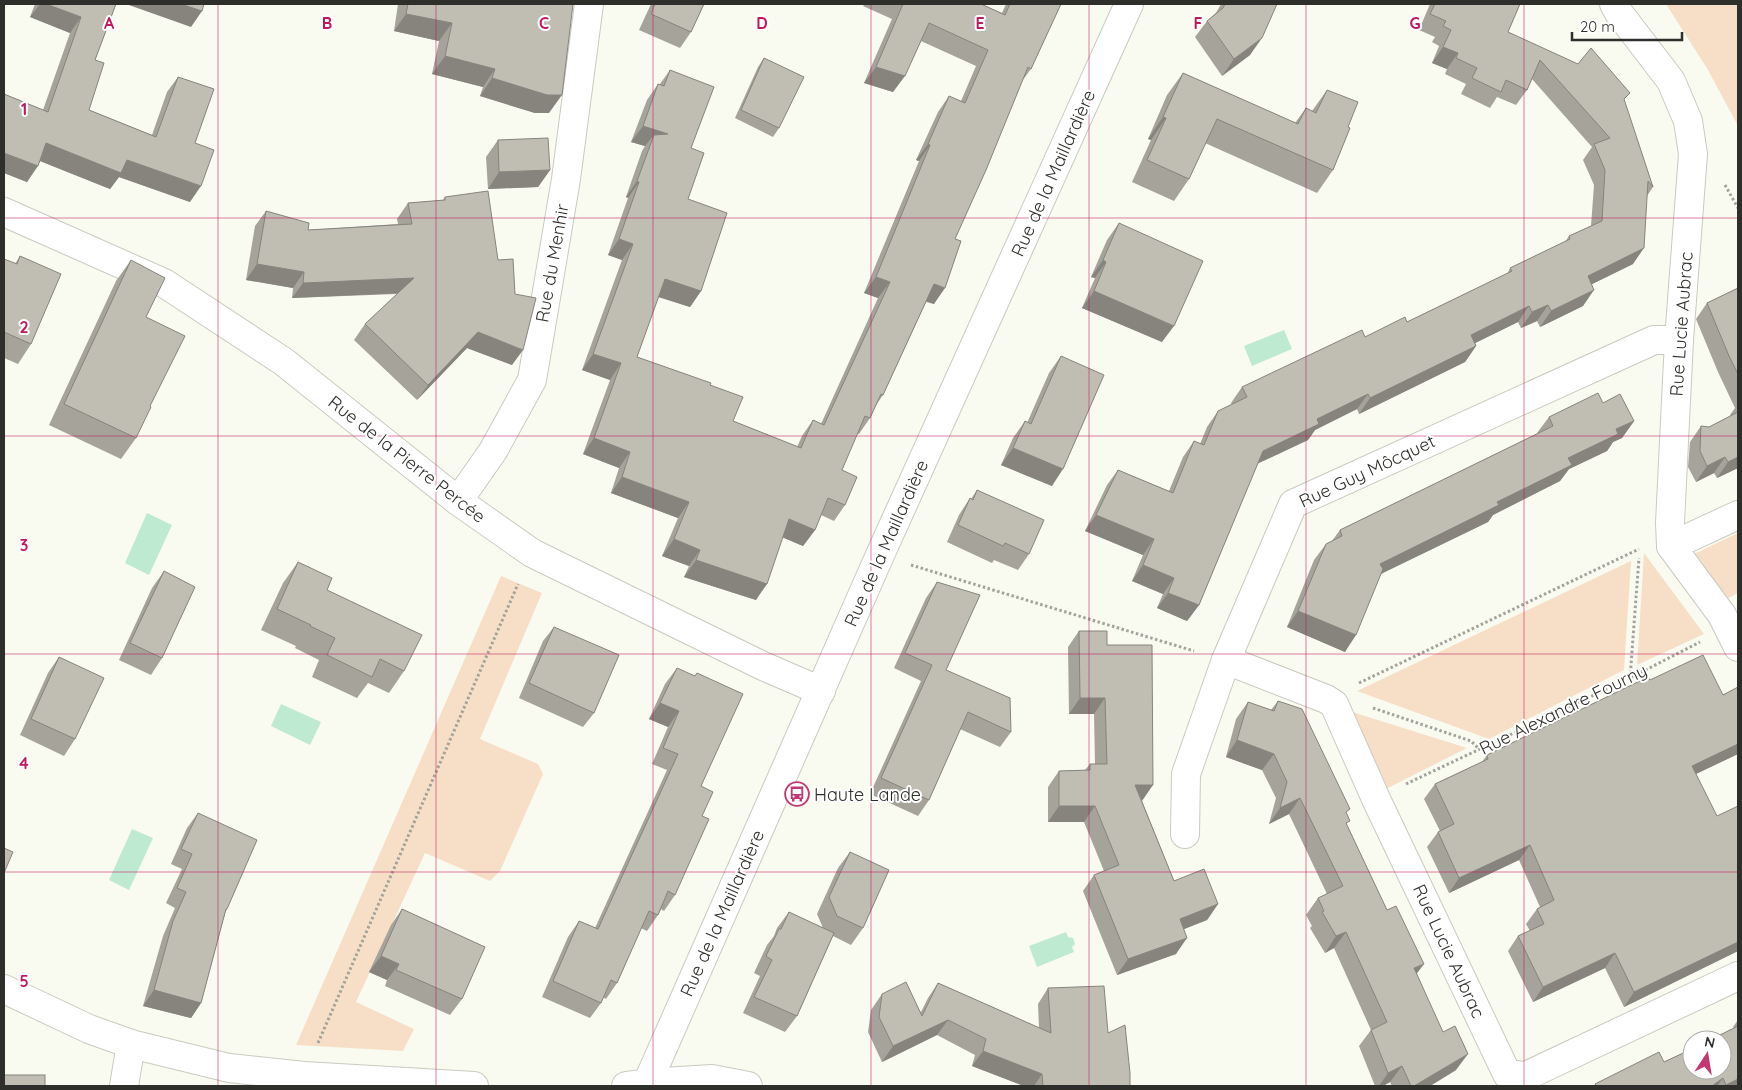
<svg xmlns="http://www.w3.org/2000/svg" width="1742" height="1090" font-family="Quicksand,sans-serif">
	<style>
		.green { fill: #f7dfc7 }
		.water { fill: #bfead2 }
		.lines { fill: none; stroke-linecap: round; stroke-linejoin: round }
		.minor-casing { stroke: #c9cbc0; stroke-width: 30 }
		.path { stroke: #a2a39b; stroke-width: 3; stroke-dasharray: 2.5 2.5; stroke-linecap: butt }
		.minor { stroke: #fff; stroke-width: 28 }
		.wall { fill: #a5a39a }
		.shaded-wall { fill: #86847d }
		.building { fill: #c0bdb3; stroke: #86847d }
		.grid { fill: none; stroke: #c2185b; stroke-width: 1; stroke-opacity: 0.55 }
		.labels { text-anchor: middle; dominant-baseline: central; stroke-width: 4; stroke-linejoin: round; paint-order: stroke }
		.street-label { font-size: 18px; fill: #2e2e2a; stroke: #fff }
		.poi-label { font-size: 18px; fill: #2e2e2a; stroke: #fff; text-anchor: start }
		.grid-label { font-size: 16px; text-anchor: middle; font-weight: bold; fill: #c2185b; stroke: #fff; stroke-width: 4; stroke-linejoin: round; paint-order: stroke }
	</style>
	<rect width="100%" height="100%" fill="#f9fbf0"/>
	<g class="green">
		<polygon points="1666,4 1738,4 1738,126 1708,70"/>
		<polygon points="1738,533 1738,593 1725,600 1694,554"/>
		<polygon points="1644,553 1704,634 1637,665"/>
		<polygon points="1631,561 1624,670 1489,739 1357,691"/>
		<polygon points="501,576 542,593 480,739 538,764 543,774 500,871 490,881 425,853 356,1002 414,1029 403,1051 296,1045"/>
		<polygon points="1346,710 1467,748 1386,789"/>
	</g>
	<g class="water">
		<polygon points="1284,330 1292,349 1252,366 1244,346"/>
		<polygon points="147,513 172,525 149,575 125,563"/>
		<polygon points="281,704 321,722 310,745 271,726"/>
		<polygon points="132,829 153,838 129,890 109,880"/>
		<polygon points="1066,932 1068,937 1073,938 1075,944 1072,947 1074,952 1037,967 1029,946"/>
	</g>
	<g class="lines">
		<g class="minor-casing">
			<g id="minor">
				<polyline points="1614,4 1619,13 1671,81 1688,121 1693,154 1679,340 1670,523 1671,546 1722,615 1738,647"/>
				<polyline points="4,212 164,283 284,362 458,501 532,553 763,666 821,691"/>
				<polyline points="458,501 493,451 532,380 566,179 589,4"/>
				<polyline points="1671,546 1738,515"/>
				<polyline points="1226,660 1326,699 1334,704 1376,799 1507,1074 1526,1076 1738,976"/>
				<polyline points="1185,834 1186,774 1226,660 1293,504 1654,340 1679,340"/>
				<polyline points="4,989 89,1029 131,1044 229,1068 304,1076 474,1086"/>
				<polyline points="124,1086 131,1044"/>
				<polyline points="626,1086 647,1083 712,1079 748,1086"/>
				<polyline points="646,1086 880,555 1129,4"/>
			</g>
		</g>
		<g class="path">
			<polyline points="1725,185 1738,208"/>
			<polyline points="911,565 1194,651"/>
			<polyline points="1630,678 1639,558"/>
			<polyline points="1359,683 1639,549"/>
			<polyline points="1373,708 1471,741 1479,749"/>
			<polyline points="1406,784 1630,678 1700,642"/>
			<polyline points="318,1043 518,584"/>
		</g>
		<use href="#minor" class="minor"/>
	</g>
	<g class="wall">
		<polygon points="35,4 116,4 95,60 89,110 152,135 167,92 178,77 195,143 190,202 119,177 110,189 40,161 27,182 4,173 4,94 43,110 70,33 30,17"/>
		<polygon points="398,4 573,4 549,113 535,113 480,96 483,87 432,74 439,41 394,31"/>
		<polygon points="651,4 704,4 691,32 680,48 639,30"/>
		<polygon points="865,4 981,4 1002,13 1006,4 1061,4 1031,69 1022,81 955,239 934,304 926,302 883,395 876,405 870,418 859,434 857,433 842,470 845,505 834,521 821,515 815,530 803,546 782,537 756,600 684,577 689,566 662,556 678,518 611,493 619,468 583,454 610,380 582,370 622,260 608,255 628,198 626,197 642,151 645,146 631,142 647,100 658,84 660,84 670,70 691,148 688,199 701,291 690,307 658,297 637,357 710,385 733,421 797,447 802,436 813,420 821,424 878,298 864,293 919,161 916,160 938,112 949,96 961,101 976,66 921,41 893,92 864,83 892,19 863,6"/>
		<polygon points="1221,4 1277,4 1250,55 1222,76 1195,37 1207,21 1216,13"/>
		<polygon points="1430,4 1520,4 1508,32 1624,102 1653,187 1647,196 1633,264 1592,284 1583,306 1540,327 1537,321 1521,328 1518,322 1475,343 1476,346 1465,362 1359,414 1357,409 1315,430 1308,440 1257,464 1199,605 1187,621 1157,608 1163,594 1132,581 1143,555 1085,531 1107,485 1118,470 1169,491 1183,457 1194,441 1200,444 1207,427 1218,411 1232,405 1231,403 1242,387 1365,337 1407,322 1507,274 1510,268 1565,242 1569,236 1591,226 1594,185 1583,160 1592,147 1532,79 1527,90 1516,105 1497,97 1490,108 1461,94 1466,84 1445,74 1447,69 1432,63 1439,46 1432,42 1435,37 1419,30"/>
		<polygon points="764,58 779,128 773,137 735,118 758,67"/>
		<polygon points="1183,73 1295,123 1306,108 1312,111 1327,90 1348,127 1333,170 1317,193 1205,143 1189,179 1174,201 1132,182 1151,140 1148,139 1167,95"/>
		<polygon points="498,140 550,170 538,187 488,189 486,157"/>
		<polygon points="445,197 512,365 467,348 417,400 354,340 365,324 397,294 292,298 293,288 246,280 255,226 266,211 308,230 398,224 397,219 408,203 443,200"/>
		<polygon points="1119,223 1162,342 1082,308 1095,278 1091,277 1107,240"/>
		<polygon points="20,256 31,344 18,364 4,358 4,259 15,264"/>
		<polygon points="131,260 146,317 150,406 136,438 121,459 49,425 116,281"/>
		<polygon points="1738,288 1738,468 1717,478 1714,473 1696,482 1688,467 1690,442 1701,426 1709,427 1731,416 1730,415 1735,408 1718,372 1696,319 1707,303"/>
		<polygon points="1061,356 1052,486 1001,465 1013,438 1025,421 1027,423 1049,373"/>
		<polygon points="1603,403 1634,421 1622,438 1613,442 1607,451 1569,469 1560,481 1493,515 1488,522 1381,574 1345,652 1287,627 1314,560 1326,544 1332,541 1340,530 1537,434 1537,433 1549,417"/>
		<polygon points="977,490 1029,554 1018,570 994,560 992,563 947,542 959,515 970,498 971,499"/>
		<polygon points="298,562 404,671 389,693 368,683 357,698 312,677 319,660 295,648 296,646 261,630 283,583"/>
		<polygon points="164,571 162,658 151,675 119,660 152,588"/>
		<polygon points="937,582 946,670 1011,732 1000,747 960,729 929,800 918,816 870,794 921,681 894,668 926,598"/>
		<polygon points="554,627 594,713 583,727 519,698 543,641"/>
		<polygon points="1079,631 1107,645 1142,801 1174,881 1218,904 1207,920 1184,929 1176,954 1117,975 1083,891 1094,875 1104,871 1084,822 1048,822 1048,787 1059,771 1085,770 1090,764 1095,764 1094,714 1069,714 1068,647"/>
		<polygon points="59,657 75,739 64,756 20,735 48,673"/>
		<polygon points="677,668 701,786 702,816 675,895 664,911 661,909 658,915 647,931 641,928 617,983 606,999 603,997 601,1003 590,1018 542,997 568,937 579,921 595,928 667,770 652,764 668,727 649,719 665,684"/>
		<polygon points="1650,680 1723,695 1738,687 1738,754 1696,774 1738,951 1624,1007 1605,968 1533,1002 1508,951 1518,936 1530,931 1526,924 1537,909 1540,907 1519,860 1449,893 1427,847 1438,832 1440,831 1424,799 1435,784 1482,762 1487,755"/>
		<polygon points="1278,701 1347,814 1347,826 1417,974 1456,1070 1430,1086 1392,1086 1390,1082 1383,1086 1375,1086 1359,1046 1371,1030 1334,948 1325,953 1310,928 1312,926 1306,915 1318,898 1327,894 1289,814 1269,824 1276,798 1262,770 1226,757 1236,719 1248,702 1271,710"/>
		<polygon points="198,813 227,909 225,913 201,1003 191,1018 143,1006 163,936 175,908 166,903 182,869 171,864 187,828"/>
		<polygon points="850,852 863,928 851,945 833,936 797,1016 785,1032 743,1013 760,976 754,973 767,945 774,936 777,928 789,912 823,928 817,914 838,868"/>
		<polygon points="402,909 462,999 450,1015 385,986 387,980 369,972 391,925"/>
		<polygon points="938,983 1039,1028 1038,1004 1048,988 1108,1033 1130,1086 1024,1086 972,1066 975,1055 937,1035 882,1062 868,1032 871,1010 882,994 921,1012 928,998"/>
		<polygon points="1738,1020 1738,1086 1594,1086 1595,1084 1664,1062 1734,1028 1733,1027"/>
	</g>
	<g class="shaded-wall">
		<polygon points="40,4 46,4 81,17 70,33 30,17"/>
		<polygon points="126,4 181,4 202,11 191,27"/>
		<polygon points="406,14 452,23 439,41 394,31"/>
		<polygon points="1262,38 1250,55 1222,76 1234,59"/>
		<polygon points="1443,47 1458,53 1447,69 1432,63"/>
		<polygon points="445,56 495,69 483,87 432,74"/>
		<polygon points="876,67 905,76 893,92 864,83"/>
		<polygon points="492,78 562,95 549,113 535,113 480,96"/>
		<polygon points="1163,117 1166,118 1151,140 1148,139"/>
		<polygon points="643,126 668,134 654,135 645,146 631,142"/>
		<polygon points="46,143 127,160 201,186 190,202 119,177 110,189 35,159"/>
		<polygon points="928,144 930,145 919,161 916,160"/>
		<polygon points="4,153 38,166 27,182 4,173"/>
		<polygon points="550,170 538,187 488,189 499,172"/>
		<polygon points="637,181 639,182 628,198 626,197"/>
		<polygon points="619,239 633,244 622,260 608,255"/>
		<polygon points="1644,248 1633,264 1576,292 1588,276"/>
		<polygon points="1103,260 1106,262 1095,278 1091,277"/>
		<polygon points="257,264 304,272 293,288 246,280"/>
		<polygon points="876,277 890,282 878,298 864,293"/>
		<polygon points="414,278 403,293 292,298 303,283"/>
		<polygon points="665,279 701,291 690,307 653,295"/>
		<polygon points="934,284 945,288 934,304 923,300"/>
		<polygon points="1594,290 1583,306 1540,327 1551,311"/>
		<polygon points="1094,291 1174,326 1162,342 1082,308"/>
		<polygon points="1548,305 1537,321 1521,328 1532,312"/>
		<polygon points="1529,306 1518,322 1459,351 1471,335"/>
		<polygon points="478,332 523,350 512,365 467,348 417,400 428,385"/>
		<polygon points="1476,346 1465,362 1359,414 1370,398"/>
		<polygon points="593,354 621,363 610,380 582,370"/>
		<polygon points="1368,394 1357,409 1315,430 1308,440 1252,466 1263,451 1317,419"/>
		<polygon points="1634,421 1622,438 1613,442 1607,451 1569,469 1560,481 1493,515 1488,522 1368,580 1380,564 1497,502 1616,429"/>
		<polygon points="594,438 630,452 619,468 583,454"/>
		<polygon points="1013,448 1063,469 1052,486 1001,465"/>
		<polygon points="1725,457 1714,473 1696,482 1707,466"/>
		<polygon points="1738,457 1738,468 1717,478 1728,462"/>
		<polygon points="622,477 689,502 678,518 611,493"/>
		<polygon points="1096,515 1154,539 1143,555 1085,531"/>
		<polygon points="789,519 815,530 803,546 777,535"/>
		<polygon points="674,539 700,550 689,566 662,556"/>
		<polygon points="696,560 767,584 756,600 684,577"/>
		<polygon points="1143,565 1174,578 1163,594 1132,581"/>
		<polygon points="1168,593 1199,605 1187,621 1157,608"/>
		<polygon points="1298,611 1356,635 1345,652 1287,627"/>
		<polygon points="1080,698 1105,698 1094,714 1069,714"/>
		<polygon points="660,703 679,711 668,727 649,719"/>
		<polygon points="1237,740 1274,754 1262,770 1226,757"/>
		<polygon points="1738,744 1738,754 1681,781 1692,766"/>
		<polygon points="1135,785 1153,785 1142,801"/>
		<polygon points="1300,798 1289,814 1269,824 1280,808"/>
		<polygon points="1059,806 1095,806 1084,822 1048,822"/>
		<polygon points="1530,845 1519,860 1449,893 1459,878"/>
		<polygon points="1218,904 1207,920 1169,935 1180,919"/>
		<polygon points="1346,932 1334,948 1325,953 1336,936"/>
		<polygon points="1187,938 1176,954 1117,975 1128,959"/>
		<polygon points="1738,942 1738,951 1624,1007 1634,992"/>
		<polygon points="1615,953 1605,968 1533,1002 1543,987"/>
		<polygon points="381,956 399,964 387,980 369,972"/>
		<polygon points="1424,964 1412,980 1414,968"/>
		<polygon points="154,990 201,1003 191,1018 143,1006"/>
		<polygon points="948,1020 937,1035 882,1062 893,1046"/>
		<polygon points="983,1051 1042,1074 1034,1086 1024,1086 972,1066"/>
		<polygon points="1468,1054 1456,1070 1430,1086 1414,1086"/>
		<polygon points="1402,1066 1390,1082 1383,1086 1379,1086 1388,1073"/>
		<polygon points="1723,1078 1717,1086 1712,1086"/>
		<polygon points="1738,1079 1738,1086 1725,1086 1726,1085"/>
	</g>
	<g class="building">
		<polygon points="46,4 116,4 95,60 104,63 89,110 156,137 178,77 214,89 195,143 214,150 201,186 127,160 121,173 46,143 38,166 4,153 4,94 48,112 81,17"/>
		<polygon points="181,4 204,4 202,11"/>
		<polygon points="408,4 573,4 562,95 547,95 492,78 495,69 445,56 452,23 406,14"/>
		<polygon points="655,4 704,4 691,32 651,14"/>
		<polygon points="903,4 981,4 1005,15 1010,4 1061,4 1031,69 1028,67 986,170 955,239 961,241 945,288 934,284 883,395 881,394 870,418 865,416 842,470 857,477 845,505 828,498 815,530 789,519 767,584 696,560 700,550 674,539 689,502 622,477 630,452 594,438 621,363 593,354 633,244 619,239 639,182 637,181 654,135 668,134 643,126 658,84 664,86 670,70 714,87 691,148 704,153 688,199 727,213 701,291 665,279 637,357 711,383 710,385 743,397 733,421 801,448 813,420 824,425 890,282 876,277 930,145 928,144 949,96 965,103 988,50 929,23 905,76 876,67"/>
		<polygon points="1225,4 1277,4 1262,38 1234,59 1207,21 1223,8"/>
		<polygon points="1435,4 1520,4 1508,32 1578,64 1591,48 1630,93 1624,99 1653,187 1648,181 1644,248 1588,276 1594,290 1551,311 1548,305 1532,312 1529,306 1471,335 1476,346 1370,398 1368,394 1317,419 1319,424 1263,451 1199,605 1168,593 1174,578 1143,565 1154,539 1096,515 1118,470 1173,493 1194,441 1204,445 1218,411 1247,397 1242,387 1362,330 1365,337 1405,317 1407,322 1512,271 1510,268 1570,239 1569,236 1602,221 1605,170 1594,144 1610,138 1540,60 1527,90 1506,80 1501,92 1472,78 1477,68 1456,58 1458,53 1443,47 1451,30 1443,26 1446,21 1430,14"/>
		<polygon points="764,58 804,77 779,128 741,110"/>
		<polygon points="1183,73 1298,124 1306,108 1316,113 1327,90 1358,102 1348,127 1350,128 1333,170 1217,119 1189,179 1147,160 1166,118 1163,117"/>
		<polygon points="548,138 550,170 499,172 498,140"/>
		<polygon points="488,191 498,260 513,259 515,294 536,298 523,350 478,332 428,385 365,324 414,278 303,283 304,272 257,264 266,211 309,223 308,230 412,224 408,203 445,200 445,197"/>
		<polygon points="1119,223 1203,261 1174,326 1094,291 1106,262 1103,260"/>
		<polygon points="20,256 61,274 31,344 4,332 4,259 17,264"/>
		<polygon points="131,260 165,278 146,317 185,336 150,406 151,407 136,438 64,404"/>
		<polygon points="1738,288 1738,374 1729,356 1707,303"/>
		<polygon points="1061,356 1104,375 1063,469 1013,448 1025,421 1031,424"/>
		<polygon points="1598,393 1603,403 1620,394 1634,421 1616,429 1618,434 1568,458 1572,465 1497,502 1499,505 1380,564 1383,569 1356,635 1298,611 1326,544 1342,536 1340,530 1553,426 1549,417"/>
		<polygon points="1738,412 1738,457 1728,462 1725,457 1707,466 1700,451 1701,426 1709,427"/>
		<polygon points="977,490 1044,520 1029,554 1005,543 1003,546 958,525 970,498 973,500"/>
		<polygon points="298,562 332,578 327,590 422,635 404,671 380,659 372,677 327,655 335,638 310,626 311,625 277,609"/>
		<polygon points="164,571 195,587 162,658 130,643"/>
		<polygon points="937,582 980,595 946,670 1010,698 1011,732 968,712 929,800 881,778 932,665 905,653"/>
		<polygon points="554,627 619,655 594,713 529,683"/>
		<polygon points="1079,631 1107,631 1107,645 1152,645 1153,785 1135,785 1174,881 1204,869 1218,904 1180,919 1187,938 1128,959 1094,875 1119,865 1095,806 1059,806 1059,771 1090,770 1090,764 1107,764 1105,698 1080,698"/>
		<polygon points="1703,655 1723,695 1738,687 1738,744 1692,766 1717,816 1738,806 1738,942 1634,992 1615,953 1543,987 1518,936 1544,924 1537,909 1554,900 1530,845 1459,878 1438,832 1454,824 1435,784 1488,759 1487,755 1648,677 1650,680"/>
		<polygon points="59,657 104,678 75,739 31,719"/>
		<polygon points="677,668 695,676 697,673 743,694 701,786 713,792 702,816 709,819 675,895 668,891 658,915 649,911 617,983 611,980 601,1003 553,981 579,921 598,929 678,754 663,748 679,711 660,703"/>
		<polygon points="1278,701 1302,709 1350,809 1346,812 1350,821 1346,823 1387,910 1396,906 1424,964 1414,968 1443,1032 1455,1026 1468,1054 1414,1086 1411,1086 1402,1066 1388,1073 1371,1030 1387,1022 1346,932 1336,936 1322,912 1324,911 1318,898 1343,886 1300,798 1280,808 1287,782 1274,754 1237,740 1248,702 1274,711"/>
		<polygon points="198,813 257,840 227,909 226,909 201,1003 154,990 173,921 186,892 177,888 192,854 181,849"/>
		<polygon points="4,848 13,852 4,873"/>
		<polygon points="850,852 889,870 863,928 837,916 829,897"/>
		<polygon points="402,909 485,947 462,999 396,970 399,964 381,956"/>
		<polygon points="789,912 834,933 797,1016 754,997 772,960 766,956 779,929 781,929"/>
		<polygon points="906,982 922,1016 938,983 1051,1033 1048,988 1104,986 1108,1033 1125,1025 1130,1073 1130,1086 1043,1086 1042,1074 983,1051 986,1039 948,1020 893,1046 879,1017 882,994"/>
		<polygon points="1738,1026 1738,1079 1726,1085 1723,1078 1712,1086 1597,1086 1595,1084 1659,1052 1664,1062 1692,1049 1692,1070 1722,1070 1722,1040 1710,1040"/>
		<rect x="4" y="1075" width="41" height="11"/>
	</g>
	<path class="grid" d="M218,4v1082M436,4v1082M653,4v1082M871,4v1082M1089,4v1082M1306,4v1082M1524,4v1082M4,218h1734M4,436h1734M4,654h1734M4,872h1734"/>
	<defs>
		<g id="bus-ring" transform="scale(1.25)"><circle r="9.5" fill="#fff" stroke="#c23872" stroke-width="1.5"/><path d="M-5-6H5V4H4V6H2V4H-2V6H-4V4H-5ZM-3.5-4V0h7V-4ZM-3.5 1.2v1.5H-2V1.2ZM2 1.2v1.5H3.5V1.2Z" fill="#c23872"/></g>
	</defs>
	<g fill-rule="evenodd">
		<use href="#bus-ring" x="797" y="794"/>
	</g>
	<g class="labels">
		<g class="street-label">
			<text transform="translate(1053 173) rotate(-66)">Rue de la Maillardière</text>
			<text transform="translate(552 263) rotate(-80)">Rue du Menhir</text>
			<text transform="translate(1681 324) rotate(-86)">Rue Lucie Aubrac</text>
			<text transform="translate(407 459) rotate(38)">Rue de la Pierre Percée</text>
			<text transform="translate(1367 471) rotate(-25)">Rue Guy Môcquet</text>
			<text transform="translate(886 543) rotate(-66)">Rue de la Maillardière</text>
			<text transform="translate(1563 709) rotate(-26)">Rue Alexandre Fourny</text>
			<text transform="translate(722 913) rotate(-66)">Rue de la Maillardière</text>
			<text transform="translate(1449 951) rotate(65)">Rue Lucie Aubrac</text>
		</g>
		<g class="poi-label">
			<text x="814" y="794">Haute Lande</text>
		</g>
	</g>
	<g class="grid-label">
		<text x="109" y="29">A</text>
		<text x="327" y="29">B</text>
		<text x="544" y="29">C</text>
		<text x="762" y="29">D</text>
		<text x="980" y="29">E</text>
		<text x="1198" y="29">F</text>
		<text x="1415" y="29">G</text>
		<text x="24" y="115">1</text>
		<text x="24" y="333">2</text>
		<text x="24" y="551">3</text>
		<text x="24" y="769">4</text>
		<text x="24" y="987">5</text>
	</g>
	<rect width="1742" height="1090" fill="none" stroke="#2e2e2a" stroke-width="10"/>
	<g transform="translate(1707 1055) rotate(12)"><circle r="24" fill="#ffffff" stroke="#ababaa"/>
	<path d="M0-4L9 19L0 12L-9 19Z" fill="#c23872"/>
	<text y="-8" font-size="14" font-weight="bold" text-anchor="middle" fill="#2e2e2a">N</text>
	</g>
	<path d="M1572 32v8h110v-8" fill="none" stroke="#2e2e2a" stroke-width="2.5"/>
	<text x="1580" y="32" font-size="15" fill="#2e2e2a" stroke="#ffffff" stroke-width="4" paint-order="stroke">20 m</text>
</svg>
